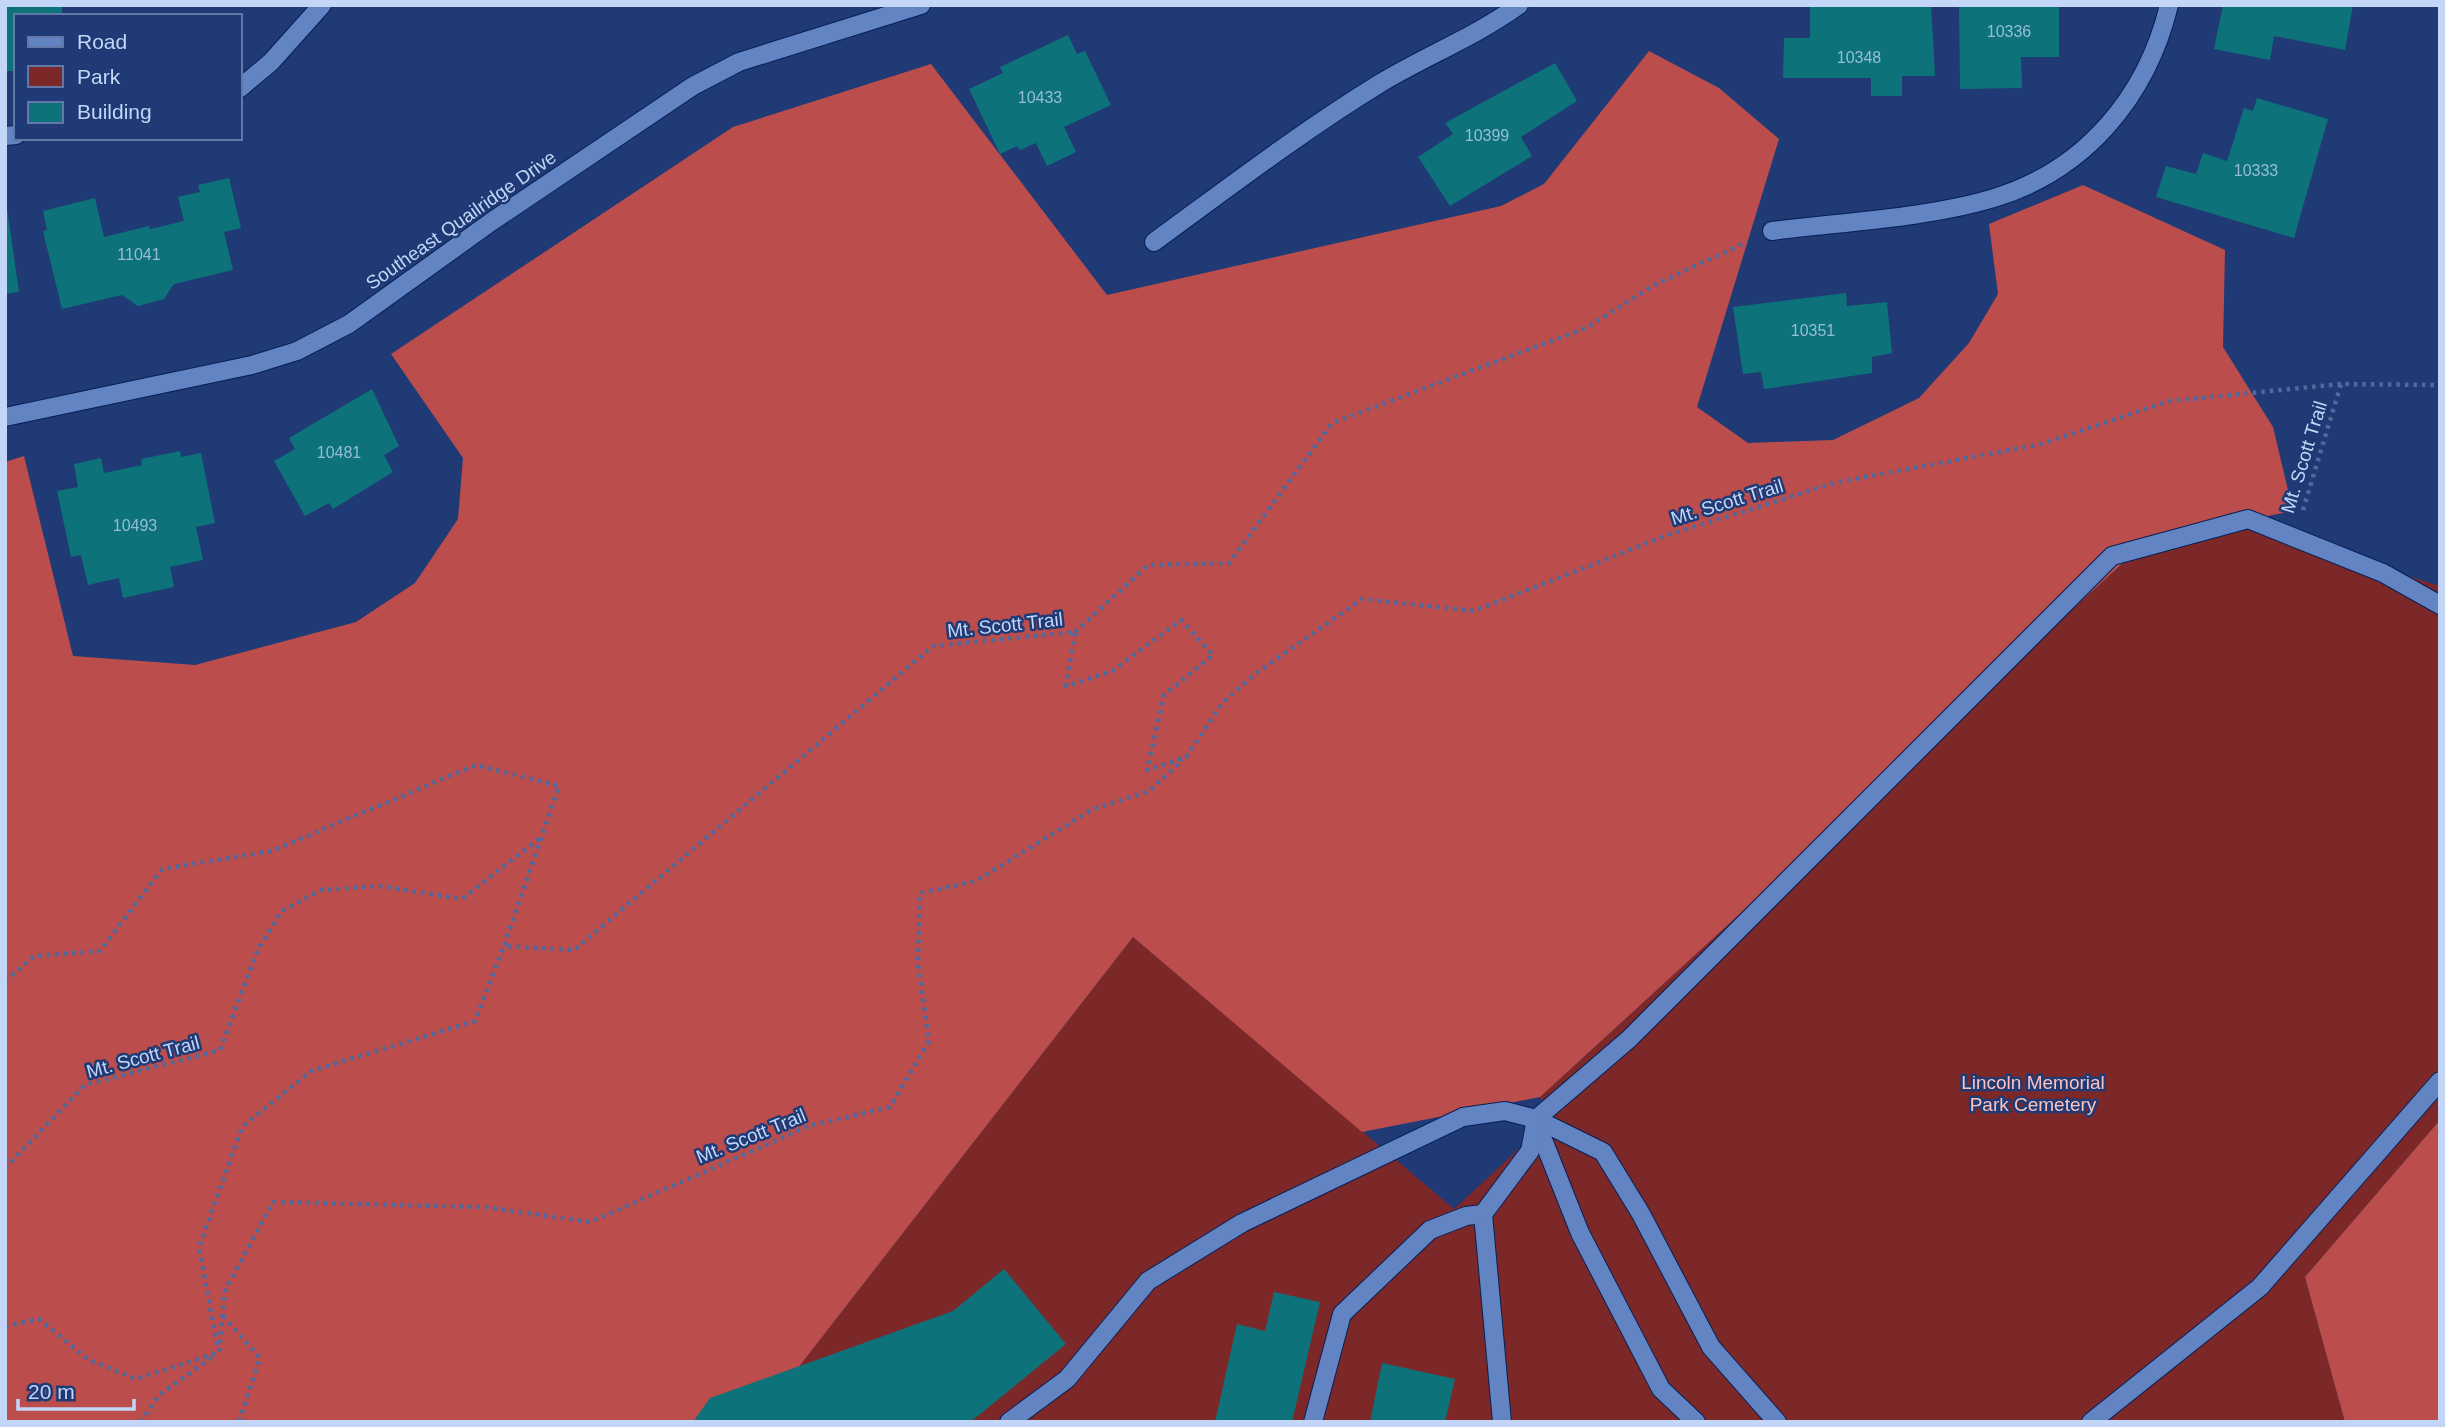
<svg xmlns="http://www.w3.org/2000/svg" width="2445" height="1427" font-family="Arial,sans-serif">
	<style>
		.green { fill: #7c2829 }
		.forest { fill: #bc4d4d }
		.building { fill: #0d727a }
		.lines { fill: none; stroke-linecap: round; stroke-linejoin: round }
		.lane-casing { stroke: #071f56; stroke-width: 20 }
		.street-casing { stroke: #071f56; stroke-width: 20 }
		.path { stroke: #516a9d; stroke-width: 4.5; stroke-dasharray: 3.5 5; stroke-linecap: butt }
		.lane { stroke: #6384c3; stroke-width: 18 }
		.street { stroke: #6384c3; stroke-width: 18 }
		.labels { text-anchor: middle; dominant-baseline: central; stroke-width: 5; stroke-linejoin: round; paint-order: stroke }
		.number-label { font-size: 16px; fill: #96bdd8 }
		.street-label { font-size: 19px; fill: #c3d6f8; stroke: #1f3a74 }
		.park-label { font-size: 19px; fill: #fec2be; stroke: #1f3a74 }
	</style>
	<rect width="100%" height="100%" fill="#1f3a74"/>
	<polygon class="green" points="2246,522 2436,585 2440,583 2440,1120 2305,1277 2345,1422 756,1422 1133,937 1454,1209 1549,1121 1540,1097 2149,539"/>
	<g class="forest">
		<polygon points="1649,51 1719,88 1779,139 1697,407 1748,443 1833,440 1919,398 1969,343 1998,294 1989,224 2083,185 2225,250 2223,347 2273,427 2293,511 2149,539 1540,1097 1362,1132 1133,937 756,1422 5,1422 5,462 24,456 73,656 195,665 356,622 415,583 458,519 463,458 391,354 733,127 931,64 1107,295 1501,206 1544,184"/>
		<polygon points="2440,1120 2440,1422 2345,1422 2305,1277"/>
	</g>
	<g class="building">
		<polygon points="5,5 62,5 62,16 16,16 16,71 5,71"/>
		<polygon points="1810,5 1931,5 1935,76 1902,76 1902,96 1871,96 1871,78 1783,78 1784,38 1810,38"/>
		<polygon points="1959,5 2059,5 2059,57 2021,57 2022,88 1960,89"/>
		<polygon points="2223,5 2353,5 2345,50 2274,36 2270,60 2214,49"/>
		<polygon points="1068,35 1077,54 1085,51 1111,105 1064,127 1076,152 1047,166 1036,143 1020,150 1017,146 1000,154 969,89 1003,73 1000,67"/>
		<polygon points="1555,63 1577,101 1521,137 1532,156 1450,206 1418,157 1453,134 1445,123"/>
		<polygon points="2257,98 2328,119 2294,238 2156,197 2166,166 2196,174 2203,153 2227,161 2244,108 2253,111"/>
		<polygon points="229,178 241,228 224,232 233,270 174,284 164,299 138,306 122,295 62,309 43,231 47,230 43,211 95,198 104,237 149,226 150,229 184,221 178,197 200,192 198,185"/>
		<polygon points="7,208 19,292 5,294 5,209"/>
		<polygon points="1846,293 1847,306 1887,302 1892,353 1872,357 1872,373 1764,389 1761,372 1743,374 1733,307"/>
		<polygon points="372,389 399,446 384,455 393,472 333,509 329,503 305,516 274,461 295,449 289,438"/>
		<polygon points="180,451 181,457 201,453 215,523 196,527 203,560 170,567 174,587 123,598 119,578 88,585 81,555 71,557 57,491 78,487 74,464 101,458 104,473 142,465 141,459"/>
		<polygon points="1004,1269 1066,1344 974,1419 966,1422 693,1422 710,1398 953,1311"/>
		<polygon points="1274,1292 1320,1302 1292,1422 1215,1422 1237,1324 1265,1331"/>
		<polygon points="1382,1363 1455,1379 1445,1422 1370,1422"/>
	</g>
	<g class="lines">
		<g class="lane-casing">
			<g id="lane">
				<path d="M1772,231c70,-9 156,-13 222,-33 92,-28 153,-102 175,-193"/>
				<polyline points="1536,1119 1629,1039 2112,556 2248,519 2383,573 2440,605"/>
				<polyline points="1536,1119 1603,1152 1641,1214 1711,1347 1777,1422"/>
				<polyline points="1536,1122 1580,1233 1661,1389 1696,1422"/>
				<polyline points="1483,1214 1502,1422"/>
				<polyline points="1009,1422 1067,1379 1148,1281 1242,1223 1463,1117 1505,1111 1536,1119 1530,1151 1483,1214 1466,1216 1430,1230 1342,1314 1313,1422"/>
				<polyline points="2091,1422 2260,1287 2440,1081"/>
			</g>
		</g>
		<g class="street-casing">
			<g id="street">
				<polyline points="240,88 271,62 322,5"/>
				<polyline points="5,136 16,135"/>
				<path d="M1154,242c74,-54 147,-110 225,-158 46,-28 96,-47 140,-79"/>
				<polyline points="5,417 252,365 297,351 349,324 491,222 693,86 739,62 921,5"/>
			</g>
		</g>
		<g class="path">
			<polyline points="2303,510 2341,384 2440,385"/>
			<polyline points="1075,632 1148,565 1229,563 1332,423 1586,328 1654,285 1747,242"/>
			<polyline points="5,981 34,956 100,951 162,869 271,851 476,765 559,786 504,946 574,950 933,646 1075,632 1066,686 1112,671 1181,620 1213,655 1164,695 1147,770 1186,757 1223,702 1255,674 1362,599 1474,611 1668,535 1838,482 2037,445 2170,401 2341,384"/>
			<polyline points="5,1168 85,1085 220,1050 258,949 282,911 321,890 380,886 462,899 540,838"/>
			<polyline points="223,1316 260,1358 239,1422"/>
			<polyline points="5,1326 39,1319 89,1360 136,1379 219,1352 225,1290 273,1202 484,1207 590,1222 809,1126 890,1107 929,1041 918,964 920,893 976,881 1091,810 1149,791 1183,760"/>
			<polyline points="217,1345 199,1247 242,1127 311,1071 475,1021 504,946"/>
			<polyline points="141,1422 159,1395 215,1355"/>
		</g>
		<use href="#lane" class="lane"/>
		<use href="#street" class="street"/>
	</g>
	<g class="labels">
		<g class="number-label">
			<text x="2009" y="31">10336</text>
			<text x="1859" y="57">10348</text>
			<text x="1040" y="97">10433</text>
			<text x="1487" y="135">10399</text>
			<text x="2256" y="170">10333</text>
			<text x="139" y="254">11041</text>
			<text x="1813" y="330">10351</text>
			<text x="339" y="452">10481</text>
			<text x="135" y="525">10493</text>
		</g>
		<g class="street-label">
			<text transform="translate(461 220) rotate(-35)">Southeast Quailridge Drive</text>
			<text transform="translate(2304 457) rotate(-73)">Mt. Scott Trail</text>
			<text transform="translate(1727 502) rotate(-17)">Mt. Scott Trail</text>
			<text transform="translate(1005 625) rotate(-6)">Mt. Scott Trail</text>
			<text transform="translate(143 1057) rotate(-15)">Mt. Scott Trail</text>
			<text transform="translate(751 1136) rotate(-22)">Mt. Scott Trail</text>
		</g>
		<g class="park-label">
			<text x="2033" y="1082">Lincoln Memorial<tspan x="2033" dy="22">Park Cemetery</tspan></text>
		</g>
	</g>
	<rect width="2445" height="1427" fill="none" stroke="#c3d6f8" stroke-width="14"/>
	<rect x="14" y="14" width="228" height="126" fill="#1f3a74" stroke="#6178a9" stroke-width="2"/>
	<rect x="28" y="37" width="35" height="10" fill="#6384c3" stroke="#6178a9" stroke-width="2"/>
	<text x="77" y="49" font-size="21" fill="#c3d6f8">Road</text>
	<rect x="28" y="66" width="35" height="21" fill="#7c2829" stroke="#6178a9" stroke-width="2"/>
	<text x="77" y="84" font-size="21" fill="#c3d6f8">Park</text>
	<rect x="28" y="102" width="35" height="21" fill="#0d727a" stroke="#6178a9" stroke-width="2"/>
	<text x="77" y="119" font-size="21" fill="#c3d6f8">Building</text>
	<path d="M18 1399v10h116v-10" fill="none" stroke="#c3d6f8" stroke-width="3.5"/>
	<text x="28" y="1399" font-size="21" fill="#c3d6f8" stroke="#1f3a74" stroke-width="5" paint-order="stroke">20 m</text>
</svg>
